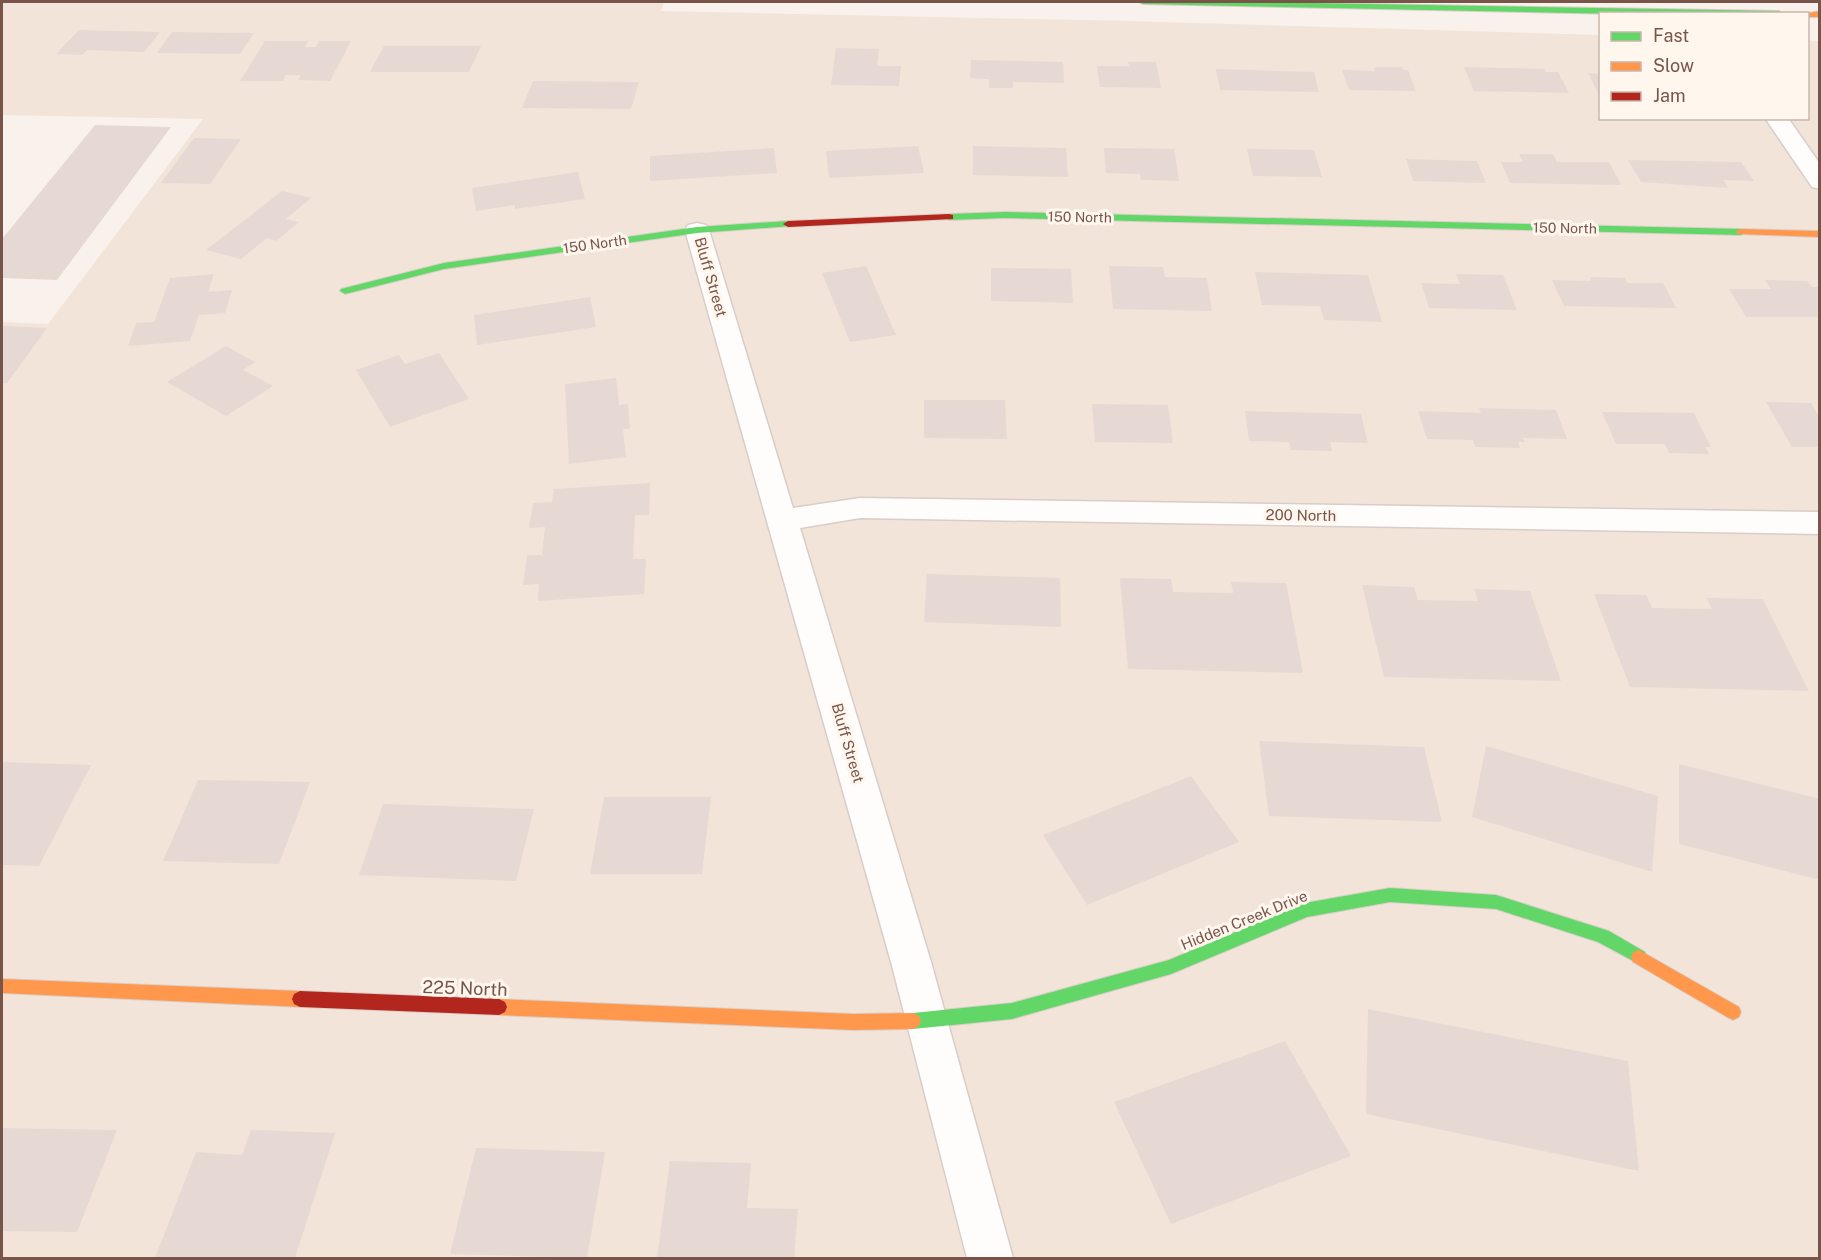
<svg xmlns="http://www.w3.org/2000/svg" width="1821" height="1260" font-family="'Public Sans',sans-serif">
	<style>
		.residential { fill: #f2e4d9 }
		.building { fill: #e6d9d3 }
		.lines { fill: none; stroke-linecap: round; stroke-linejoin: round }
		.street-casing { stroke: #d8cdc8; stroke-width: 3 }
		.fast-casing { stroke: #dacfca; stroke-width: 2 }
		.slow-casing { stroke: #dacfca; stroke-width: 2 }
		.jam-casing { stroke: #dacfca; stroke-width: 2 }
		.street { fill: #fefdfc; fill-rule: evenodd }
		.fast { fill: #63d668; fill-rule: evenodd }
		.slow { fill: #ff974d; fill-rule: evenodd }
		.jam { fill: #b3261e; fill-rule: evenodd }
		.labels { text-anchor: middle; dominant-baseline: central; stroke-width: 6; stroke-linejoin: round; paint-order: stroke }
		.far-street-label { font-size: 14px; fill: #795449; stroke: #fff7ee }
		.street-label { font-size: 15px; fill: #795449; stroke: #fff7ee }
		.near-street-label { font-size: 18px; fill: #795449; stroke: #fff7ee }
	</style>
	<rect width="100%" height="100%" fill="#f9f2ec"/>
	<polygon class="residential" points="2,2 664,2 661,11 1129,21 1600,35 1600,118 1808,118 1808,41 1819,41 1819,1258 2,1258 2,322 48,324 203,119 2,115"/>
	<g class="building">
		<polygon points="79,30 160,32 144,52 87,50 82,55 56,54"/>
		<polygon points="172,32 254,33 240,54 157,53"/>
		<polygon points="265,41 308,41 305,47 316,47 319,41 351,41 330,81 298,80 301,75 286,75 283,81 240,81"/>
		<polygon points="384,46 481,46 469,72 370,72"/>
		<polygon points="836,48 879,49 877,66 901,66 899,86 831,85"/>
		<polygon points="971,60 1063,62 1064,83 1013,82 1013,88 989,88 989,79 970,78"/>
		<polygon points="1128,62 1156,62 1161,88 1100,87 1097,66 1129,66"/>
		<polygon points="1374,67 1402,67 1403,70 1408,70 1416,91 1349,90 1342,70 1375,71"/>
		<polygon points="1464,67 1544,69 1545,72 1558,72 1569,93 1474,91"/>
		<polygon points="1216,69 1314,72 1319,92 1220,90"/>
		<polygon points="1588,73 1600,74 1600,97"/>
		<polygon points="533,81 639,82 631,109 522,108"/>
		<polygon points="95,125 171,127 57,280 2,278 2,239"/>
		<polygon points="194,138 241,139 210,184 161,183"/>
		<polygon points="918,146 924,173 829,178 826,151"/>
		<polygon points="973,146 1066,148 1068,177 973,175"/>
		<polygon points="774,148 777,173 650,181 650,156"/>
		<polygon points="1104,148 1174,149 1179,181 1141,180 1140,174 1106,173"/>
		<polygon points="1247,149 1314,150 1322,177 1253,176"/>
		<polygon points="1519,154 1553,154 1557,162 1609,162 1621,185 1510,183 1501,162 1523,162"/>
		<polygon points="1406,159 1477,161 1486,183 1413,181"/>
		<polygon points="1628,160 1741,162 1754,181 1723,180 1728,188 1641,182"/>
		<polygon points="578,172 585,199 515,209 515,205 476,211 472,188"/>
		<polygon points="282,191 311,198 286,219 299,222 276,241 267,238 241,259 206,250"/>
		<polygon points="866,266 896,335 850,342 822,273"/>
		<polygon points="1109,266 1163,267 1165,277 1207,278 1212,311 1113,309"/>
		<polygon points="991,268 1071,269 1073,303 991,301"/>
		<polygon points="1255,272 1368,275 1382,322 1324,320 1320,306 1262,305"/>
		<polygon points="214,274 208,292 232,290 225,313 199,315 190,341 128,346 136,323 154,322 170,278"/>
		<polygon points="1456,274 1503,275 1517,310 1429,308 1421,283 1460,284"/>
		<polygon points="1590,277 1625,278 1627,283 1663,283 1676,308 1564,306 1552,280 1591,281"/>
		<polygon points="1765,280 1807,281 1812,287 1817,287 1820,290 1820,317 1746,317 1729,289 1771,289"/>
		<polygon points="590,297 596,327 477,345 474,315"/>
		<polygon points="2,326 47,328 7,383 2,383"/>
		<polygon points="226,346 255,362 243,370 273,386 226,416 167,382"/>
		<polygon points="439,353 469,399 390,427 356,370 399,355 405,364"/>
		<polygon points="616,378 619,405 628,404 630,429 623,429 626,457 569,464 565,384"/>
		<polygon points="924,400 1005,400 1007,439 924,438"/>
		<polygon points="1766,402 1811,403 1820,418 1820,447 1792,447"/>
		<polygon points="1092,404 1168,405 1173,443 1095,442"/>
		<polygon points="1479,408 1556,410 1567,439 1523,438 1525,442 1518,442 1520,448 1475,447 1473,440 1427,439 1418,411 1481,413"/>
		<polygon points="1245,411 1361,414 1368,443 1330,442 1332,451 1291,450 1289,442 1249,441"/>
		<polygon points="1602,412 1694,413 1711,447 1705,447 1709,454 1669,453 1665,444 1616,444"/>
		<polygon points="650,483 649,515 635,515 633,559 646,559 644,594 538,601 539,584 523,585 527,555 542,555 545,527 529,528 533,503 552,502 554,489"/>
		<polygon points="927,574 1060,578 1061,627 924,622"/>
		<polygon points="1120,578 1171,579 1173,592 1233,593 1231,582 1286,583 1303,673 1128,669"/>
		<polygon points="1362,585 1414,587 1418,600 1478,601 1474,589 1530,591 1561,681 1384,677"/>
		<polygon points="1594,594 1646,595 1652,608 1712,609 1707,598 1763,599 1809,691 1630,687"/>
		<polygon points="1259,741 1424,747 1442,822 1269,816"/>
		<polygon points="1486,746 1658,796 1652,872 1472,817"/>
		<polygon points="2,762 91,765 39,866 2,865"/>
		<polygon points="1679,764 1820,799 1820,880 1679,844"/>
		<polygon points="1191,776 1239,842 1087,905 1043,835"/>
		<polygon points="198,780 310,782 279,864 163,861"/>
		<polygon points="604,797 711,797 702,874 590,874"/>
		<polygon points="383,804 534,809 516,881 359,875"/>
		<polygon points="1368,1009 1628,1061 1639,1171 1366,1114"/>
		<polygon points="1285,1041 1351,1156 1171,1224 1114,1102"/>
		<polygon points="2,1128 117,1130 77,1232 2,1231"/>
		<polygon points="251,1130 335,1133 295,1258 155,1258 196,1152 242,1155"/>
		<polygon points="476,1148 605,1152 587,1258 450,1254"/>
		<polygon points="670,1161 751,1163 747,1208 798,1209 794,1258 657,1258"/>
	</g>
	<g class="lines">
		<g class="street-casing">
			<g id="street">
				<polygon points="1765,118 1788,118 1820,164 1820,189 1812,187"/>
				<polygon points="697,223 706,225 709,230 793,508 860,498 1820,512 1820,534 860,518 800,528 931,962 1013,1258 967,1258 891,962 685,230 688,225"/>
			</g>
		</g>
		<g class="fast-casing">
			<g id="fast">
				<polygon points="1139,2 1249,2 1779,11 1783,14 1619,14 1143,4"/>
				<polygon points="1005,212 1741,229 1746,232 1741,235 1005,218 949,220 944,217 949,214"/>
				<polygon points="788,221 793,224 792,226 697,233 444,269 345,294 340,291 341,289 444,263 697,227"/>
				<polygon points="1390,888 1496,895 1609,931 1645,952 1647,957 1645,962 1639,964 1598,942 1496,909 1390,902 1307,917 1171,974 1012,1019 913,1029 907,1026 905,1021 907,1016 913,1013 1012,1003 1169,960 1305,903"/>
			</g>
		</g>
		<g class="slow-casing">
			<g id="slow">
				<polygon points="1820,11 1820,17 1808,17 1808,14 1804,14"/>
				<polygon points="1741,229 1820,231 1820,237 1737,234 1736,232"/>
				<polygon points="1639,950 1739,1007 1741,1012 1739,1017 1733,1020 1727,1017 1633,962 1631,957 1633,952"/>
				<polygon points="2,979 300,991 306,994 308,999 306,1004 300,1007 2,993"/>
				<polygon points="499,999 853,1014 913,1013 919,1016 921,1021 919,1026 913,1029 853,1030 499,1015 493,1012 491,1007 493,1002"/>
			</g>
		</g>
		<g class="jam-casing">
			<g id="jam">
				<polygon points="949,214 953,215 953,219 788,227 783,224 788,221"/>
				<polygon points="300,991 499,999 505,1002 507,1007 505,1012 499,1015 300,1007 294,1004 292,999 294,994"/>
			</g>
		</g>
		<use href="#street" class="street"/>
		<use href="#fast" class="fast"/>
		<use href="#slow" class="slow"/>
		<use href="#jam" class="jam"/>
	</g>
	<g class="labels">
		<g class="far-street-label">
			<text transform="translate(1080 217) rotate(1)">150 North</text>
			<text transform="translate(1565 228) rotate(1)">150 North</text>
			<text transform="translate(595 244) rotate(-8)">150 North</text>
		</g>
		<g class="street-label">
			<text transform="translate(711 277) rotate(74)">Bluff Street</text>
			<text transform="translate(1301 515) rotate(1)">200 North</text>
			<text transform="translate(848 743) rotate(74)">Bluff Street</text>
			<text transform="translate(1244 920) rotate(-22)">Hidden Creek Drive</text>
		</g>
		<g class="near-street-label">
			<text transform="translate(465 988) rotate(2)">225 North</text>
		</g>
	</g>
	<rect width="1821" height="1260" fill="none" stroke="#795449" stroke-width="6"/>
	<rect x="1599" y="12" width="210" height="108" fill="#fff7ee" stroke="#c9b6ac" stroke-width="1.5"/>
	<rect x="1611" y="32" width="30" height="9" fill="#63d668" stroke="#c9b6ac" stroke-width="1.5"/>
	<text x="1653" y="42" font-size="18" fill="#795449">Fast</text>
	<rect x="1611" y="62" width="30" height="9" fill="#ff974d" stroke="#c9b6ac" stroke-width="1.5"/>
	<text x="1653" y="72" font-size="18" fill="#795449">Slow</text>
	<rect x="1611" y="92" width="30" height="9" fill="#b3261e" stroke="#c9b6ac" stroke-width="1.5"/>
	<text x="1653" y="102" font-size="18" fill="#795449">Jam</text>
</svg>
